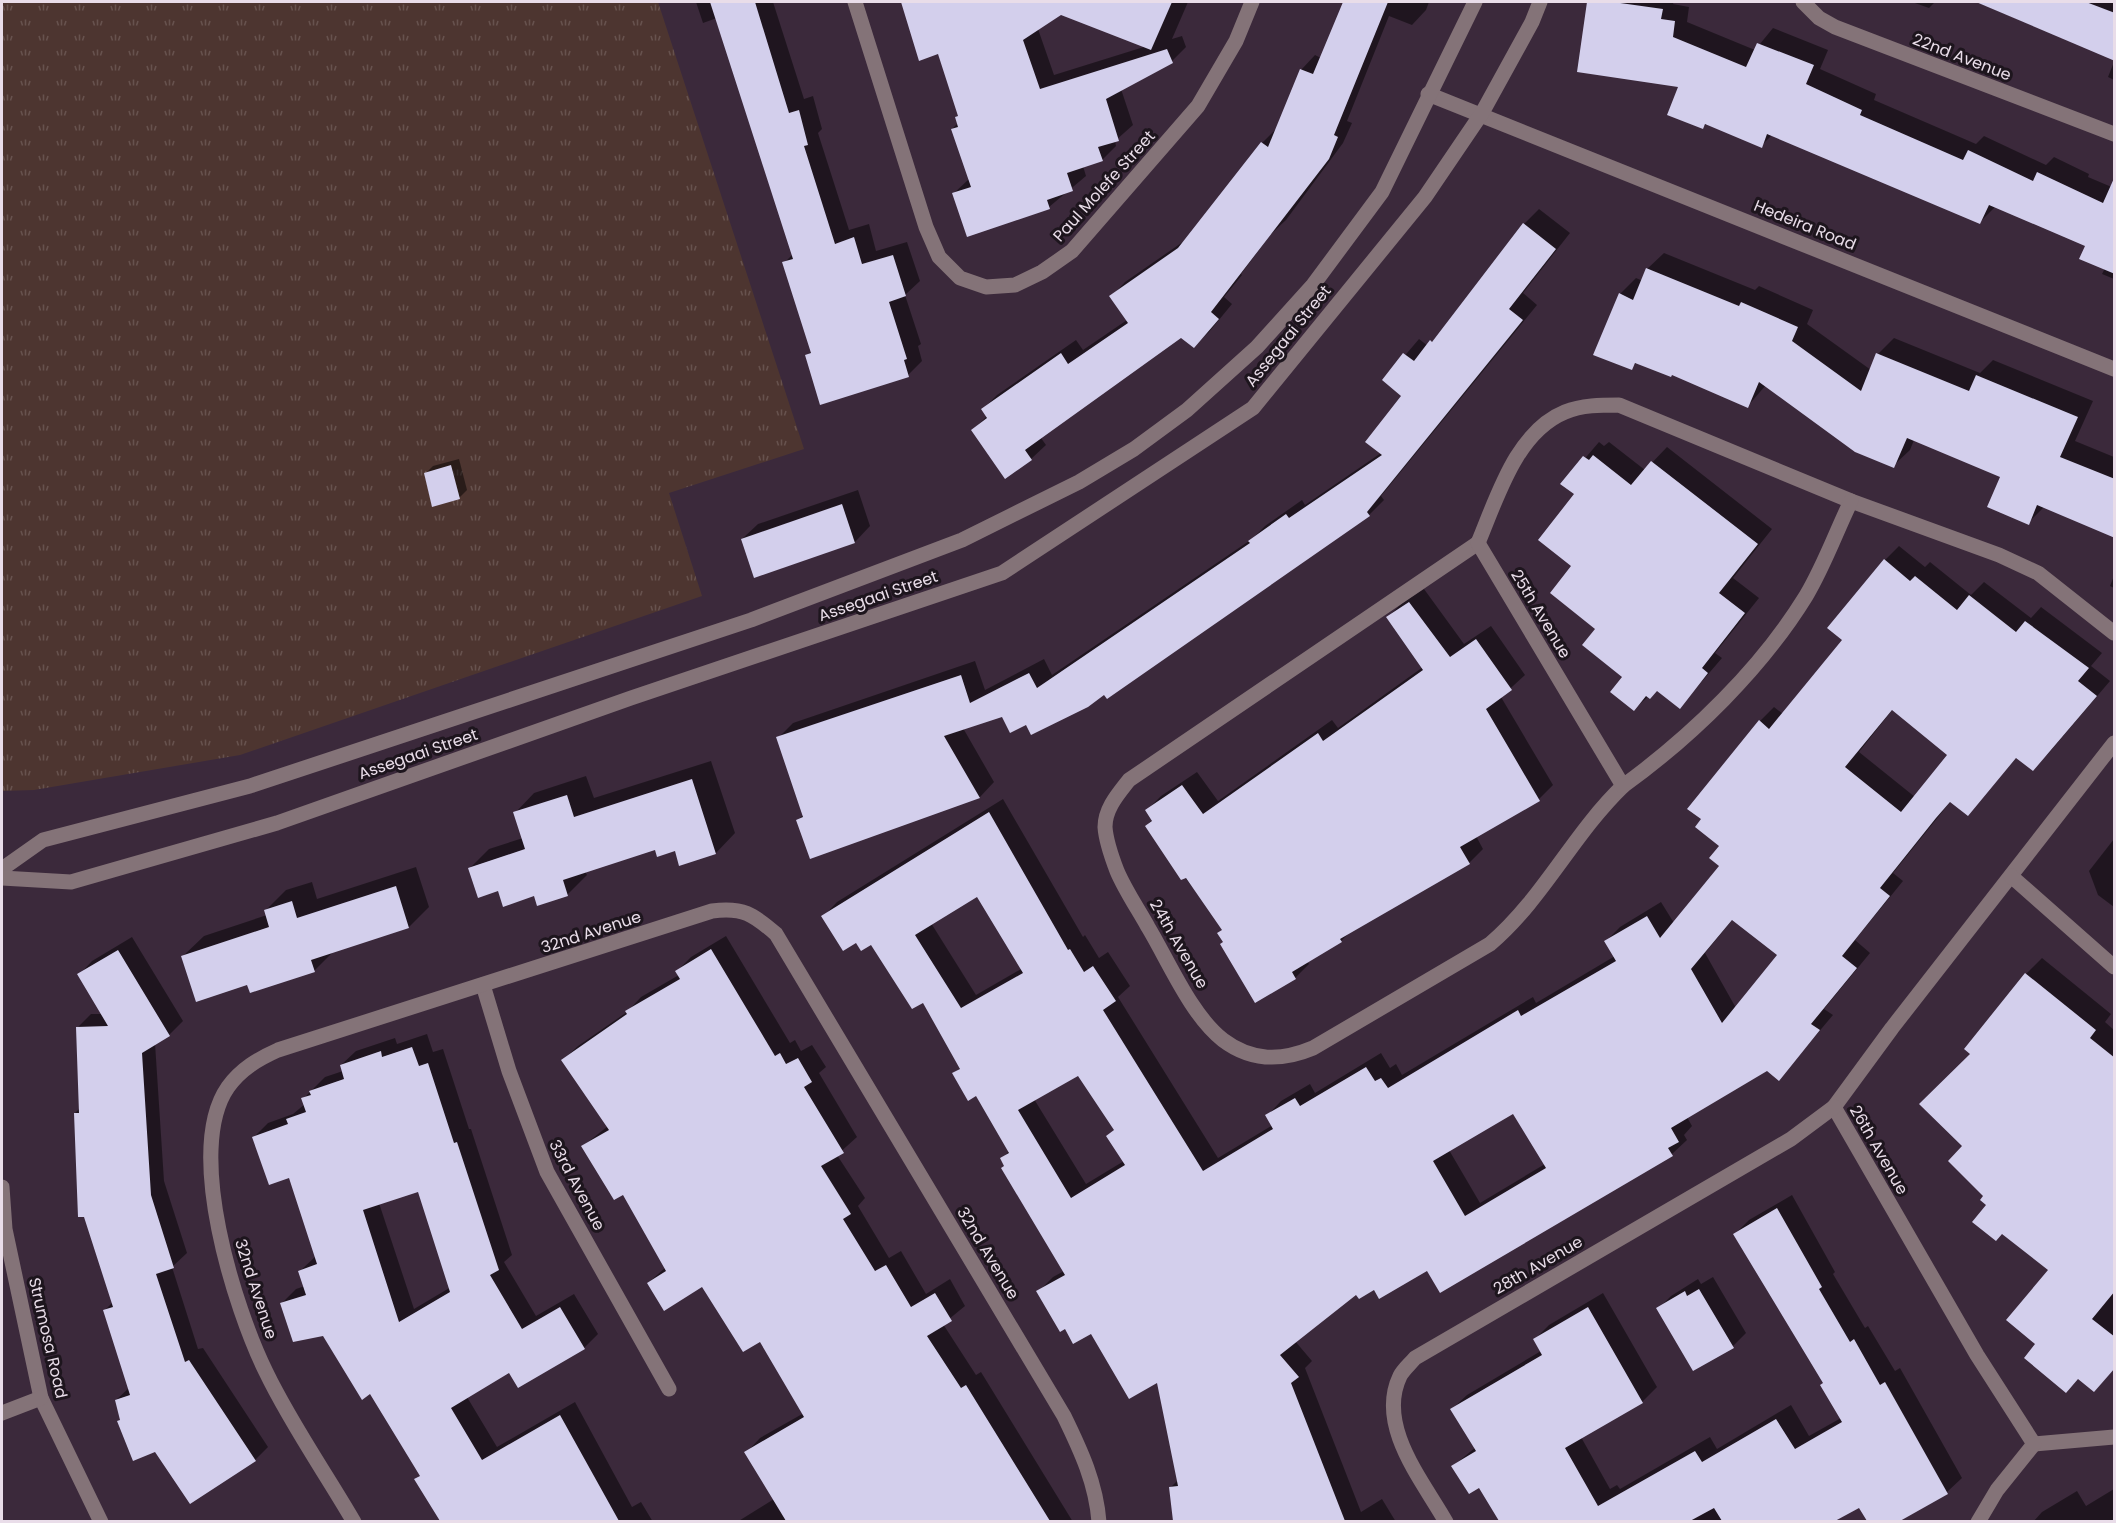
<svg xmlns="http://www.w3.org/2000/svg" width="2116" height="1523" font-family="Poppins,sans-serif">
	<style>
		.grass { fill: url(#grass-tufts) }
		.shadow { fill: #0007; fill-rule: evenodd }
		.building { fill: #d3cfec; fill-rule: evenodd }
		.lines { fill: none; stroke-linecap: round; stroke-linejoin: round }
		.minor { stroke: #847378; stroke-width: 15 }
		.labels { text-anchor: middle; dominant-baseline: central; stroke-width: 6; stroke-linejoin: round; paint-order: stroke }
		.street-label { font-size: 16px; fill: #e9dde9; stroke: #1d151d }
	</style>
	<defs>
		<pattern id="grass-tufts" width="24" height="20" patternUnits="userSpaceOnUse" patternTransform="scale(1.5)"><rect width="24" height="20" fill="#4d3530"/><path d="M3 7l-1-3M5 7V3M7 7l1-3M15 17l-1-3M17 17v-4M19 17l1-3" fill="none" stroke="#67524e"/></pattern>
	</defs>
	<rect width="100%" height="100%" fill="#3b293b"/>
	<polygon class="grass" points="2,2 658,2 804,449 669,493 702,596 240,755 34,790 2,791"/>
	<g class="shadow">
		<polygon points="696,2 773,2 804,99 813,96 822,129 818,133 849,230 869,224 876,251 907,242 920,281 905,295 921,344 918,346 922,361 908,375 806,356 812,351 784,263 793,254 717,18 703,23"/>
		<path d="M903,2h285l-16,37 10,-3 4,11 -14,14 -51,28 12,36 -18,16 1,5 -14,14 -19,6 3,10 -37,31 -96,-13 16,-15 -17,-50 6,-6 -2,-6 4,-3 -21,-62 -19,7zM1061,13l86,33 -93,29 -16,-46z"/>
		<polygon points="1345,2 1429,2 1426,10 1412,25 1389,16 1347,121 1352,123 1343,143 1286,220 1271,234 1241,274 1242,275 1224,297 1232,304 1209,332 1194,346 1181,336 1041,438 1046,445 1031,459 973,430 987,416 983,409 997,395 1076,340 1083,350 1127,320 1111,297 1125,282 1187,239 1262,143 1276,129 1301,70 1315,55 1321,58"/>
		<polygon points="1589,2 1674,2 1673,4 1689,7 1687,22 1755,50 1773,28 1828,50 1820,69 1876,94 1874,100 1976,144 1984,136 2046,165 2054,157 2089,174 2088,177 2114,188 2114,279 2102,274 2105,268 2087,245 1995,207 1980,222 1772,135 1761,146 1707,123 1703,127 1680,86 1579,71"/>
		<polygon points="1912,2 1935,2 1929,8"/>
		<polygon points="1976,2 2114,2 2114,59"/>
		<polygon points="2114,62 2114,80 2108,77"/>
		<polygon points="1539,209 1570,233 1523,293 1537,305 1381,496 1384,500 1369,515 1107,697 1105,693 1027,723 1003,715 963,728 994,782 980,797 811,857 798,820 804,814 778,738 793,723 975,661 985,690 1044,659 1052,675 1252,539 1265,526 1302,500 1305,505 1381,453 1404,396 1384,380 1419,339 1428,346 1446,327 1524,224"/>
		<polygon points="1664,253 1755,290 1759,286 1813,310 1807,324 1871,370 1878,354 1894,338 1980,373 1993,360 2093,401 2075,441 2114,457 2114,536 2044,507 2028,523 2002,476 1914,440 1910,450 1893,466 1766,385 1747,407 1672,374 1637,362 1631,368 1620,294 1636,278 1643,281 1647,269"/>
		<polygon points="1599,442 1604,446 1609,442 1645,470 1667,447 1772,529 1733,578 1759,598 1715,653 1722,658 1680,707 1657,689 1634,709 1624,677 1597,629 1573,566 1576,494 1563,484"/>
		<polygon points="459,459 467,490 460,497 433,505 425,474 433,466"/>
		<polygon points="858,490 870,526 855,542 755,576 742,539 758,524"/>
		<path d="M1899,546l26,21 5,-5 41,33 13,-13 47,36 10,-11 61,46 -11,13 19,15 -63,74 -30,2 -49,57 -17,-13 -58,72 10,8 -48,59 15,13 -46,56 9,6 -54,64 -12,-10 -80,48 5,9 -8,9 3,5 -15,14 -231,137 -13,-22 -72,24 -61,48 17,20 -7,7 56,144 21,-13 14,23h-113l-19,-30 -29,18 6,12h-66l-4,-35 7,-7 -20,-99 -66,-49 -26,-5 -28,-35 15,-15 11,-6 -62,-112 7,-8 -32,-57 -23,-20 7,-7 -38,-67 -51,-57 -16,-2 -33,-24 14,-15 166,-103 80,138 2,-2 14,23 9,-6 22,34 -12,11 100,161 55,-33 -6,-9 14,-15 29,-17 5,9 66,-40 9,15 6,-4 6,11 131,-78 3,6 79,-47 -9,-15 14,-14 41,-25 13,21 47,-57v-21l39,-124 14,-14 9,7 61,-74 41,-80zM1893,709l56,46 -34,42 -56,-45zM978,895l45,73 -47,27 -45,-72zM1733,919l46,36 -43,53 -31,-55zM1079,1073l36,56 -7,7 16,25 -38,23 -52,-85zM1514,1112l31,52 -65,39 -31,-53z"/>
		<polygon points="2114,576 2114,588 2110,586"/>
		<polygon points="1424,589 1464,644 1491,626 1525,675 1501,697 1553,785 1539,799 1476,836 1483,849 1469,863 1351,931 1341,941 1307,961 1309,964 1295,978 1224,942 1224,929 1146,826 1153,819 1147,810 1161,796 1197,772 1218,801 1332,720 1338,728 1423,667 1388,617 1402,603"/>
		<polygon points="711,761 735,833 716,853 680,864 676,850 656,848 585,871 587,875 567,895 535,895 499,890 470,868 489,849 523,838 515,813 534,793 586,776 594,798"/>
		<polygon points="2114,839 2114,907 2098,895 2089,871"/>
		<polygon points="416,867 429,907 409,927 334,951 314,971 248,983 183,956 204,936 267,915 265,911 286,890 312,882 317,899"/>
		<polygon points="726,936 790,1043 795,1040 801,1051 812,1045 826,1067 819,1073 857,1137 837,1155 865,1198 858,1206 889,1258 901,1251 926,1294 950,1279 965,1306 943,1324 976,1375 981,1372 1073,1522 737,1522 774,1499 746,1453 760,1438 804,1413 760,1340 703,1285 648,1283 666,1267 623,1192 583,1146 608,1126 563,1060 578,1046 627,1012 641,997 679,975 677,971 691,957"/>
		<polygon points="132,937 183,1021 169,1035 155,1043 164,1181 187,1253 172,1267 198,1349 203,1348 268,1447 255,1460 156,1450 122,1419 116,1400 130,1387 105,1310 113,1302 75,1113 80,1108 77,1028 91,1014 103,1014 79,975 92,961"/>
		<polygon points="2042,958 2111,1014 2105,1022 2114,1030 2114,1369 2094,1390 2050,1269 1988,1204 1964,1146 1972,1054 2026,974"/>
		<path d="M427,1034l6,18 10,-3 26,80h2l41,126 -8,7 32,54 38,-22 24,40 -14,14 -75,23 -42,26 30,50 78,-45 57,105 9,-5 12,20h-211l-26,-43 5,-4 -50,-83 -47,-58 -42,-31 14,-14 9,-3 -5,-15 16,-15 -26,-80 -36,-39 14,-14 25,-9 12,-10 -2,-5 22,-22 18,-6 -2,-6 15,-14 39,-13 2,6zM419,1190l32,97 -37,22 -35,-106z"/>
		<polygon points="1792,1195 1835,1272 1833,1274 1865,1328 1868,1326 1895,1371 1900,1368 1962,1478 1947,1492 1897,1522 1869,1522 1860,1505 1833,1522 1500,1522 1479,1486 1453,1466 1476,1447 1452,1409 1467,1395 1541,1351 1535,1339 1549,1325 1603,1293 1657,1387 1642,1402 1581,1437 1610,1489 1617,1485 1620,1489 1710,1437 1717,1449 1791,1405 1809,1436 1841,1418 1824,1383 1735,1234 1749,1220"/>
		<polygon points="1713,1277 1746,1333 1733,1346 1658,1309 1671,1296 1698,1279 1701,1284"/>
		<polygon points="2114,1489 2114,1522 2033,1522 2042,1512 2077,1491 2086,1506"/>
	</g>
	<g class="building">
		<polygon points="710,2 755,2 789,113 799,110 808,145 804,146 835,244 854,237 862,264 893,255 906,296 889,302 907,359 904,360 909,377 820,405 805,355 811,353 782,262 793,259"/>
		<polygon points="901,2 1172,2 1151,50 1061,15 1023,40 1040,89 1167,49 1173,63 1106,99 1119,141 1098,147 1103,161 1067,173 1073,191 1047,200 1050,209 967,237 952,193 971,187 951,129 958,127 955,117 958,116 938,54 919,61"/>
		<polygon points="1343,2 1388,2 1334,135 1338,137 1329,159 1211,312 1219,319 1194,348 1181,338 1025,450 1032,460 1005,479 971,430 987,418 981,409 1061,353 1068,364 1128,323 1109,296 1178,248 1261,142 1268,147 1300,69 1313,74"/>
		<polygon points="1587,2 1613,2 1663,9 1661,19 1675,21 1673,37 1746,67 1757,43 1814,65 1806,84 1862,110 1860,115 1963,160 1968,150 2033,181 2037,172 2103,203 2115,176 2115,274 2079,259 2085,246 1989,205 1980,224 1767,134 1762,148 1705,124 1703,129 1667,115 1678,87 1577,72"/>
		<polygon points="1976,2 2086,2 2115,13 2115,61"/>
		<polygon points="1523,223 1556,249 1509,309 1523,320 1367,512 1370,516 1107,699 1104,695 1088,707 1031,735 1026,725 1010,733 1002,717 944,736 980,798 810,859 796,820 803,817 776,737 961,675 970,703 1029,673 1037,688 1250,543 1248,541 1286,514 1289,518 1382,455 1365,442 1401,396 1382,380 1403,353 1414,361 1430,340 1432,342"/>
		<polygon points="1646,268 1739,306 1741,302 1798,327 1792,341 1861,391 1876,353 1969,391 1976,375 2078,417 2060,457 2115,479 2115,538 2037,505 2029,525 1987,507 2000,477 1907,438 1894,468 1855,452 1759,382 1748,408 1672,375 1671,377 1635,363 1632,370 1593,355 1619,293 1633,300"/>
		<polygon points="1593,455 1631,485 1651,461 1758,544 1719,593 1745,613 1702,668 1708,673 1680,709 1657,691 1650,699 1646,696 1634,711 1610,692 1622,677 1582,645 1595,629 1550,593 1571,566 1538,540 1574,494 1560,484 1583,456 1589,460"/>
		<polygon points="451,465 460,499 432,507 424,473"/>
		<polygon points="842,504 855,543 754,578 741,539"/>
		<path d="M1884,559l26,22 5,-5 42,34 12,-15 47,37 9,-11 64,47 -11,13 19,15 -64,75 -17,-13 -48,58 -18,-14 -14,16 -56,70 10,8 -48,60 15,12 -46,56 9,6 -41,51 -12,-10 -96,57 8,14 -11,6 5,8 -233,137 -13,-22 -48,28 -5,-9 -15,9 -3,-4 -76,60 19,22 -8,6 54,138h-172l-4,-34 9,-1 -21,-103 -28,16 -38,-65 -18,10 -8,-15 -5,3 -24,-41 29,-16 -64,-107 3,-2 -4,-8 9,-5 -33,-57 -8,5 -16,-28 8,-4 -37,-66 -11,6 -41,-64 -10,6 -5,-8 -13,8 -22,-35 168,-104 79,138 2,-1 14,23 9,-6 23,35 -13,9 100,161 70,-42 -8,-14 30,-17 5,8 66,-39 9,14 6,-3 7,10 130,-78 3,6 95,-55 -12,-20 43,-25 13,22 59,-72 -10,-8 10,-12 -24,-19 6,-8 -14,-10 72,-89 10,9 73,-89 -15,-12zM1892,710l55,45 -46,57 -56,-45zM977,897l46,76 -62,35 -46,-73zM1732,920l45,35 -55,68 -31,-54zM1078,1076l36,54 -8,6 19,29 -54,33 -53,-88zM1513,1114l33,54 -81,48 -32,-55z"/>
		<polygon points="1409,602 1450,657 1476,639 1512,690 1486,709 1540,801 1460,847 1470,864 1340,939 1342,942 1292,972 1296,979 1255,1003 1220,944 1223,942 1217,933 1222,930 1186,878 1181,880 1145,826 1152,821 1145,810 1182,785 1203,814 1318,733 1323,741 1423,670 1386,617"/>
		<polygon points="692,779 716,854 679,866 675,851 657,857 655,850 563,880 568,896 537,906 534,896 503,907 498,891 478,898 468,868 525,849 513,812 567,795 574,817"/>
		<polygon points="396,886 409,928 311,960 315,972 250,993 247,985 196,1002 181,956 269,927 264,910 292,901 297,918"/>
		<polygon points="711,949 775,1056 780,1053 786,1064 798,1058 812,1082 804,1087 844,1153 821,1166 851,1214 843,1219 875,1271 886,1265 911,1307 935,1293 952,1321 927,1336 961,1388 966,1385 1050,1521 786,1521 744,1452 804,1417 760,1342 743,1352 702,1287 664,1311 647,1283 666,1271 623,1195 614,1200 581,1146 609,1130 561,1060 627,1014 625,1011 680,979 675,971"/>
		<polygon points="118,950 170,1036 142,1053 151,1195 174,1268 156,1274 185,1362 189,1360 256,1461 190,1504 155,1452 133,1461 117,1421 120,1420 115,1400 130,1395 103,1310 113,1307 84,1217 78,1217 74,1113 79,1113 76,1027 108,1026 77,974"/>
		<polygon points="2025,973 2096,1030 2090,1038 2115,1058 2115,1291 2092,1319 2115,1337 2115,1368 2094,1392 2078,1379 2066,1393 2024,1358 2035,1344 2006,1320 2048,1270 2002,1234 1996,1241 1972,1222 1986,1205 1980,1200 1983,1196 1948,1161 1962,1146 1919,1104 1970,1054 1964,1049"/>
		<path d="M412,1047l7,19 9,-3 26,80 3,-1 42,128 -9,5 32,54 38,-22 25,42 -67,39 -9,-15 -58,35 31,52 78,-45 59,106h-179l-26,-42 6,-3 -50,-82 -8,6 -39,-64 -30,6 -13,-39 26,-8 -8,-24 19,-7 -28,-86 -20,7 -17,-48 36,-13 -2,-5 20,-7 -5,-14 10,-3 -2,-4 35,-12 -4,-14 41,-14 1,6zM418,1192l32,100 -51,30 -36,-112z"/>
		<polygon points="1777,1208 1822,1287 1819,1289 1850,1342 1854,1339 1880,1385 1885,1382 1948,1494 1900,1521 1867,1521 1859,1508 1835,1521 1722,1521 1714,1508 1690,1521 1499,1521 1479,1488 1469,1494 1451,1466 1476,1451 1450,1409 1542,1355 1533,1339 1588,1307 1643,1403 1565,1448 1598,1506 1695,1451 1702,1462 1776,1419 1795,1449 1842,1422 1820,1385 1823,1383 1733,1234"/>
		<polygon points="1699,1289 1734,1348 1693,1371 1656,1308 1685,1291 1687,1296"/>
	</g>
	<g class="lines">
		<g class="minor">
			<polyline points="855,2 926,227 939,257 960,278 986,287 1015,285 1042,272 1072,251 1198,106 1236,41 1252,2"/>
			<polyline points="1803,2 1819,18 1835,27 2114,134"/>
			<polyline points="1428,94 2114,369"/>
			<path d="M1478,543l-349,237c-10,13 -24,28 -24,47 1,15 7,31 12,44 8,19 21,38 31,56 21,35 43,88 75,113 29,22 59,21 90,8l177,-104c53,-45 83,-110 133,-158"/>
			<path d="M1478,543c19,-45 38,-111 87,-131 17,-7 36,-7 54,-7l232,96 148,54 39,18 76,60"/>
			<path d="M1478,543l145,243c69,-50 138,-117 183,-190 18,-30 30,-64 45,-95"/>
			<polyline points="2114,743 1892,1028 1834,1107 1977,1355 2034,1444 2114,1437"/>
			<polyline points="2,869 43,840 250,786 751,620 962,540 1079,482 1134,449 1187,410 1257,347 1313,285 1382,192 1475,2"/>
			<polyline points="2011,876 2114,967"/>
			<polyline points="2,878 71,882 277,823 631,698 1002,573 1253,408 1425,197 1482,113 1532,22 1540,2"/>
			<polyline points="483,985 509,1071 547,1172 669,1389"/>
			<polyline points="2,1187 5,1229 41,1398 101,1522"/>
			<polyline points="2,1413 41,1398"/>
			<path d="M354,1522c-29,-50 -63,-98 -88,-150 -31,-63 -82,-222 -38,-285 13,-18 30,-28 50,-37l434,-139c31,-4 41,3 64,23l288,482c17,35 32,67 35,106"/>
			<path d="M1446,1522c-23,-41 -70,-96 -46,-146 3,-6 10,-12 15,-18l376,-219 43,-32"/>
			<polyline points="1978,1522 1997,1490 2034,1444"/>
		</g>
	</g>
	<g class="labels">
		<g class="street-label">
			<text transform="translate(1962 57) rotate(21)">22nd Avenue</text>
			<text transform="translate(1104 186) rotate(-48)">Paul Molefe Street</text>
			<text transform="translate(1805 225) rotate(22)">Hedeira Road</text>
			<text transform="translate(1288 336) rotate(-51)">Assegaai Street</text>
			<text transform="translate(878 596) rotate(-19)">Assegaai Street</text>
			<text transform="translate(1541 614) rotate(59)">25th Avenue</text>
			<text transform="translate(418 754) rotate(-19)">Assegaai Street</text>
			<text transform="translate(591 932) rotate(-18)">32nd Avenue</text>
			<text transform="translate(1179 944) rotate(60)">24th Avenue</text>
			<text transform="translate(1879 1150) rotate(60)">26th Avenue</text>
			<text transform="translate(577 1185) rotate(62)">33rd Avenue</text>
			<text transform="translate(988 1253) rotate(59)">32nd Avenue</text>
			<text transform="translate(1538 1265) rotate(-30)">28th Avenue</text>
			<text transform="translate(256 1289) rotate(72)">32nd Avenue</text>
			<text transform="translate(48 1338) rotate(77)">Strumosa Road</text>
		</g>
	</g>
	<rect width="2116" height="1523" fill="none" stroke="#e9dde9" stroke-width="6"/>
</svg>
